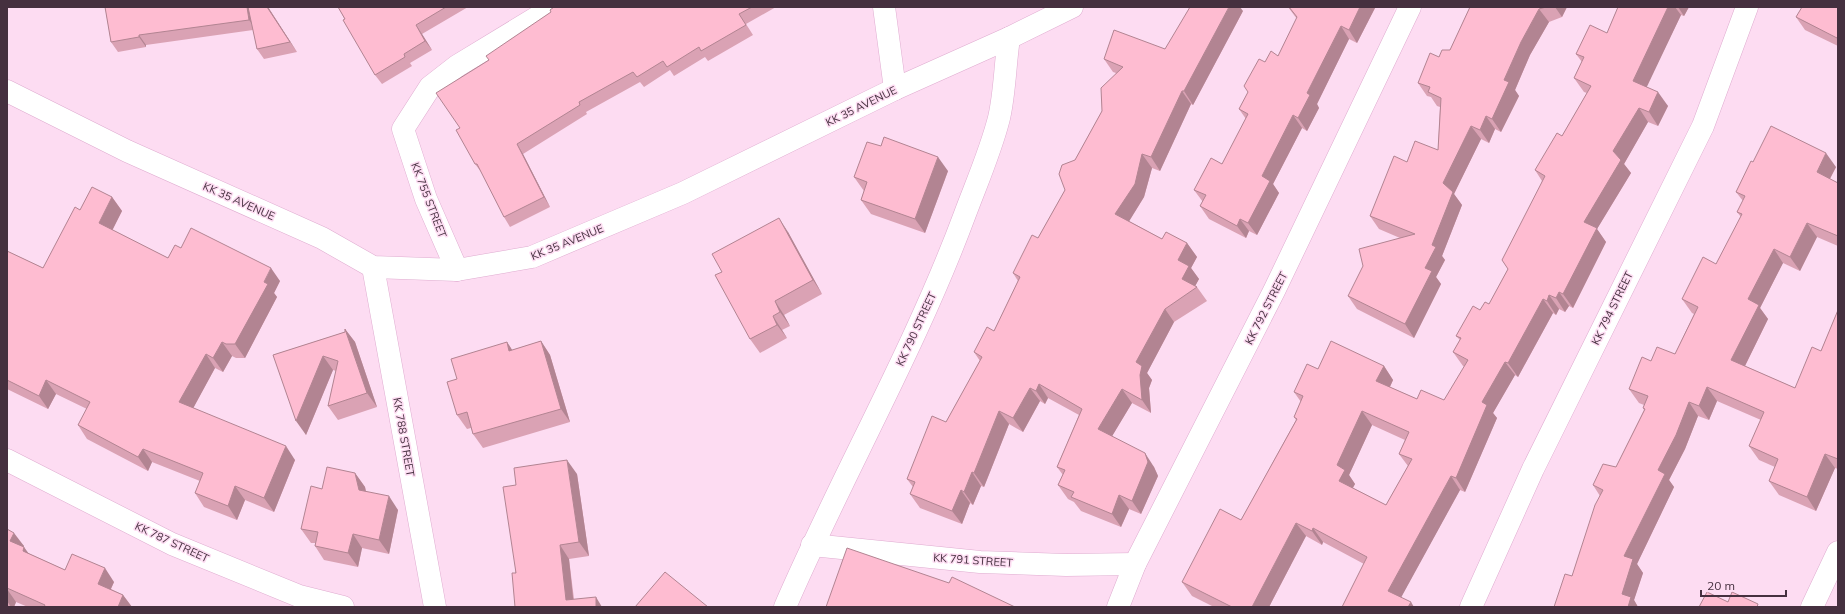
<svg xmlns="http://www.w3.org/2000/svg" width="1845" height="614" viewBox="0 0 1845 614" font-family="Mulish,sans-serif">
  <rect width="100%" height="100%" fill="#fddcf2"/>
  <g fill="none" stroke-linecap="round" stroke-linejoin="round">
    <g stroke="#dfacd0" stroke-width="23">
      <g id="minor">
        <polyline points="884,7 895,89"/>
        <polyline points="373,267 435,607"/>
        <polyline points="457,270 426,199 403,129 430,87 457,66 554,7"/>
        <polyline points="7,460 172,544 299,596 343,607"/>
        <polyline points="812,545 980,562 1066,565 1135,564"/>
        <path d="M785,607C842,475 915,349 965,214C977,182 991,150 999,118C1005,92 1005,64 1009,38"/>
        <polyline points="1118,607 1135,564 1274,291 1410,7"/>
        <polyline points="1471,607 1533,469 1703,126 1747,7"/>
        <polyline points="1812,607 1838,552"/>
      </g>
    </g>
    <g stroke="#dfacd0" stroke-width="23">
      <polyline id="secondary" points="7,91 127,151 322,238 373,267 457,270 532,257 683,193 895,89 1009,38 1072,7"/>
    </g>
    <use href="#minor" stroke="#fff" stroke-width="22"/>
    <use href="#secondary" stroke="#fff" stroke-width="22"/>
  </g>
  <g fill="#daa2b4" fill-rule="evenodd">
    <polygon points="105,7 268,7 297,52 264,59 257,49 253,30 146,45 146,47 118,52 111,42"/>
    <polygon points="338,7 468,7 422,34 432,50 410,63 412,66 382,84 375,75"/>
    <polygon points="554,7 776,7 746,24 753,35 708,61 705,57 674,76 670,70 644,87 640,82 586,112 587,114 523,154 550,207 510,227 504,217 482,173 475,164 460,128 489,60 551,12"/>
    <polygon points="1288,7 1374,7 1375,8 1357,43 1349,39 1317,104 1319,108 1307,131 1302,128 1273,184 1279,193 1257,235 1249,231 1246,238 1209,219 1200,206 1203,202 1194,190 1222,164 1246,119 1239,109 1265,62 1278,56 1297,19"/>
    <polygon points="1470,7 1567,7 1562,17 1549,22 1530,55 1515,90 1519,96 1501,132 1495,129 1489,143 1481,139 1454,194 1462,205 1442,256 1445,260 1436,277 1441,284 1414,338 1357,309 1348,296 1400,238 1379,229 1370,216 1407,162 1438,150 1440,107 1437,106 1431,97 1427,96 1418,83 1439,57 1450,50"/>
    <path d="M1618,7H1689L1684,16L1681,15L1646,87L1668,106L1658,126L1648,122L1624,164L1631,173L1597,229L1606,242L1573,308L1569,306L1565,312L1559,309L1556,315L1553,313L1518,377L1515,375L1493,413L1497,418L1465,492L1460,490L1401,597L1342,607L1364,564L1323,542L1322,545L1306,536L1269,607H1214L1192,596L1182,582L1241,520L1296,420L1294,417L1301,402L1294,392L1318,369L1384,366L1393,380L1390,387L1417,399L1444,400L1465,367L1463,366L1453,352L1460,340L1456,336L1480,310L1489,304L1508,269L1542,181L1535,170L1562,136L1587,93L1584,92L1574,78L1582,62L1576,54L1607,33ZM1372,425L1405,440L1399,454L1408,466L1386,505L1353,488L1355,484L1349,475Z"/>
    <polygon points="1838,7 1838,46 1805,30 1796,17"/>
    <polygon points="1243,11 1193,105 1191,104 1160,171 1152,168 1144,197 1129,221 1162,239 1187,243 1197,257 1191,268 1199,279 1195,286 1197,287 1207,301 1174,322 1147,373 1152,380 1149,388 1151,413 1132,403 1112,436 1154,467 1158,476 1141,514 1129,509 1121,527 1081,511 1074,502 1068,499 1058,485 1063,475 1057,467 1079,415 1048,398 1045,404 1040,401 1023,432 1009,424 984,487 981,486 973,505 970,503 962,524 920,508 910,494 913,487 907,479 946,422 980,361 974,352 994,331 1018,281 1013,273 1038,238 1065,190 1075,160 1102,111 1116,73 1113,72 1104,59 1165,49"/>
    <polygon points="1753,162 1836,167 1830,179 1838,183 1838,246 1817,237 1800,271 1783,263 1760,308 1768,319 1745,366 1795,388 1821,351 1838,310 1838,469 1835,468 1816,511 1779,495 1769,481 1775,467 1759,460 1749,446 1761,420 1717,401 1709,420 1698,416 1685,449 1669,480 1674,487 1637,564 1643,573 1634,600 1638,607 1554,607 1572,576 1600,496 1593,485 1616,467 1644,410 1643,408 1644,405 1639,403 1629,389 1651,361 1675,354 1694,314 1692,313 1682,299 1716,264 1741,217 1737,212 1743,201 1736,192"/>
    <polygon points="948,171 925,233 871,214 861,200 864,191 854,177"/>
    <polygon points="112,197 122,211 112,230 168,258 181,248 280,281 274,293 277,297 245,358 236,358 232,356 223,372 215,368 193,408 295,460 274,512 245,500 237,520 204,507 195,493 200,481 152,462 148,471 87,439 78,425 87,409 56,394 48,409 7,389 7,251 43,268 80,210"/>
    <polygon points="788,232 822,294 784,315 790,326 782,330 787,338 760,353 750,339"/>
    <polygon points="345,329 355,342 377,407 338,420 328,406 336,371 333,370 306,435 273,355 345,332"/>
    <polygon points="541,341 550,355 570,422 483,448 473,434 471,428 467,429 457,415 457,379 507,342 512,350"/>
    <polygon points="355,473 365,487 366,491 398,510 389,554 362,548 358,567 324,560 315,546 315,543 311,543 301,529 322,489"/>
    <polygon points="577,474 589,556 569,559 574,599 515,607 516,485"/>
    <polygon points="7,529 24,546 23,547 28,553 65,570 114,582 111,589 123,595 132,607 28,607 16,602 14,607 7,607"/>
  </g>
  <g fill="#b28492">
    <polygon points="247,7 252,7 256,29 249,20"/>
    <polygon points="267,7 268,7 297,52 290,42"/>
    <polygon points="1229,7 1240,7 1243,11 1193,105 1184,91"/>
    <polygon points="1360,7 1374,7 1375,8 1357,43 1349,30"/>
    <polygon points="1555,7 1567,7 1562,17"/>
    <polygon points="1668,7 1675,7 1681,15 1643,95 1633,81"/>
    <polygon points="1678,7 1689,7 1684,16"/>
    <polygon points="1539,9 1549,22 1530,55 1515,90 1519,96 1501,132 1492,119 1504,80 1521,42"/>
    <polygon points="416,25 422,34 432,50 425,41"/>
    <polygon points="1341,26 1349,39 1317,104 1319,108 1307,131 1298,118 1307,93"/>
    <polygon points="139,35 146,45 146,47 139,37"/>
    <polygon points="1182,91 1191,104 1160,171 1151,157"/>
    <polygon points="1658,92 1668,106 1658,126 1649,112"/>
    <polygon points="1639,108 1648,122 1624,164 1631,173 1597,229 1606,242 1573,308 1563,294 1584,222 1613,151"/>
    <polygon points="1293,115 1302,128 1273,184 1279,193 1257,235 1248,223 1262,176"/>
    <polygon points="1486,116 1495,129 1489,143 1480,130"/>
    <polygon points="1471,126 1481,139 1454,194 1462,205 1442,256 1445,260 1436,277 1441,284 1414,338 1405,324 1425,268 1432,245 1443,183"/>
    <polygon points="517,144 523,154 550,207 544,197"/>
    <polygon points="1826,153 1836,167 1826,186 1817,172"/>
    <polygon points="1142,154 1152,168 1144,197 1125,228 1115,214"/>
    <polygon points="938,157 948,171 925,233 915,219"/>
    <polygon points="112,197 122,211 109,237 99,223"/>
    <polygon points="779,218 788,232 822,294 813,280"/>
    <polygon points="1240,219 1249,231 1246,238 1237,226"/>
    <polygon points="1807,223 1817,237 1800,271 1790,257"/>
    <polygon points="1187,243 1197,257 1191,268 1199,279 1193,290 1182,279 1178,260"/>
    <polygon points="1774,249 1783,263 1760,308 1768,319 1741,374 1731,360 1748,299"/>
    <polygon points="271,268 280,281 274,293 277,297 245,358 235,344"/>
    <polygon points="1559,292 1569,306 1565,312 1556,298"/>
    <polygon points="1549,295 1559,309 1556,315 1547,301"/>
    <polygon points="1543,299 1553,313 1518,377 1508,363"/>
    <polygon points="775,301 784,315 790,326 780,312"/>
    <polygon points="1165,309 1174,322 1147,373 1152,380 1149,388 1151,413 1142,400 1136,362"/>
    <polygon points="773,316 782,330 787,338 777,325"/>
    <polygon points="345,329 355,342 377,407 367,393"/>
    <polygon points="541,341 550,355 570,422 561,409"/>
    <polygon points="222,342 232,356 223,372 213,358"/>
    <polygon points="507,342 516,356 509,351"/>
    <polygon points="206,354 215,368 189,416 179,402"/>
    <polygon points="323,356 333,370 306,435 296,421"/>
    <polygon points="1505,362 1515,375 1493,413 1497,418 1465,492 1456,478 1482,402"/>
    <polygon points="1384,366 1393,380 1386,395 1376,381"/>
    <polygon points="46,380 56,394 48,409 39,396"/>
    <polygon points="1039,384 1048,398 1045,404 1036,391"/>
    <polygon points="1707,387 1717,401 1709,420 1699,406"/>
    <polygon points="1030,388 1040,401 1023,432 1013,418"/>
    <polygon points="1122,389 1132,403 1108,443 1098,429"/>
    <polygon points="1689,402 1698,416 1685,449 1669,480 1674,487 1637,564 1643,573 1634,600 1638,607 1628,607 1622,594 1624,556 1658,470"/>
    <polygon points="999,411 1009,424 984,487 974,473"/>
    <polygon points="1362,411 1372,425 1349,475 1355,484 1349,494 1339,481 1337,465"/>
    <polygon points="286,446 295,460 274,512 264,498"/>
    <polygon points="143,449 152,462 148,471 138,457"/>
    <polygon points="1145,453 1154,467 1158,476 1141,514 1132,501"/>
    <polygon points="1825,454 1835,468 1816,511 1807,497"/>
    <polygon points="567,460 577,474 589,556 579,542"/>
    <polygon points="972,472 981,486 973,505 964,492"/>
    <polygon points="355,473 365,487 368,504 359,490"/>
    <polygon points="1451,476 1460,490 1397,605 1388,591"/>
    <polygon points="235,486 245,500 237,520 228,506"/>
    <polygon points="961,490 970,503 962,524 952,511"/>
    <polygon points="1119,495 1129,509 1121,527 1112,514"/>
    <polygon points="389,496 398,510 389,554 379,540"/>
    <polygon points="1296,523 1306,536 1269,607 1252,607"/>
    <polygon points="1313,528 1323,542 1322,545 1312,531"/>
    <polygon points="14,533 24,546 19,555 10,541"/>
    <polygon points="353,534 362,548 358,567 348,553"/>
    <polygon points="560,545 569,559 574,607 566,600"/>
    <polygon points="24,547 34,561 23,551"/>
    <polygon points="105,568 114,582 107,597 98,584"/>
    <polygon points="7,589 16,602 14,607 11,607 7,601"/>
    <polygon points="123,595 132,607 118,607"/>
    <polygon points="596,597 602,607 596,607"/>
    <polygon points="1411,602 1414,607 1408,607"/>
  </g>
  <g fill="#febcd1" stroke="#b28492" fill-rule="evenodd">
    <polygon points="105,7 247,7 249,20 139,35 139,37 111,42"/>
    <polygon points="248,7 267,7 290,42 257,49"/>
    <polygon points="338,7 446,7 416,25 425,41 404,54 405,57 375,75 343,20 345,19"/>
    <polygon points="554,7 752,7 739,14 746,25 701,51 699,47 667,67 663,61 637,77 633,72 579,102 580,105 517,144 544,197 504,217 477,164 475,164 456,130 460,128 436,93 489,60 486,56 551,12 550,10"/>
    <polygon points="1190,7 1229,7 1184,91 1182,91 1151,157 1142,154 1135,184 1115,214 1162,239 1166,232 1187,243 1178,260 1189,266 1182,279 1197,287 1165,309 1136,362 1142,366 1140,375 1142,400 1122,389 1098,429 1145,453 1148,462 1132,501 1119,495 1112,514 1071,497 1074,492 1058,485 1065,470 1057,467 1082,409 1039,384 1036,391 1030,388 1013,418 999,411 974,473 972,472 964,492 961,490 952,511 910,494 915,482 907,479 932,416 946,422 982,357 974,352 987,327 994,331 1020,277 1013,273 1032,235 1038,238 1065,190 1059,174 1062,165 1075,160 1102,111 1101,88 1123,67 1104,59 1114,30 1165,49"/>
    <polygon points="1289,7 1360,7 1349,30 1341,26 1307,93 1310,95 1298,118 1293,115 1262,176 1270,181 1248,223 1240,219 1237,226 1200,206 1206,195 1194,190 1211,158 1222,164 1248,114 1239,109 1248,92 1244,86 1259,59 1265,62 1271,51 1278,56 1297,17"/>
    <polygon points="1470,7 1546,7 1539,9 1521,42 1504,80 1509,82 1492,119 1486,116 1480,130 1471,126 1443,183 1453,192 1432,245 1436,247 1425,268 1432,271 1405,324 1348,296 1363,266 1359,249 1415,234 1370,216 1394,156 1407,162 1415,141 1438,150 1441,98 1428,92 1430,87 1418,83 1430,53 1439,57 1442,50 1450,50"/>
    <path d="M1618,7H1668L1633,81L1658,92L1649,112L1639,108L1613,151L1621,160L1584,222L1597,228L1563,294L1559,292L1556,298L1549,295L1547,301L1543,299L1508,363L1505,362L1482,402L1487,405L1456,478L1451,476L1388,591L1411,602L1408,607H1342L1367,557L1313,528L1312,531L1296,523L1252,607H1232L1182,582L1220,509L1241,520L1297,419L1294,417L1303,396L1294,392L1307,364L1318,369L1331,341L1384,366L1376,381L1417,399L1421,390L1444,400L1468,360L1453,352L1461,338L1456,336L1473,306L1480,310L1485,302L1489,304L1508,269L1502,260L1545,176L1535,170L1557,133L1562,136L1591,86L1574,78L1584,57L1576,54L1590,25L1607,33ZM1362,411L1409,432L1399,454L1412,459L1386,505L1339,481L1345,470L1337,465Z"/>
    <polygon points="1802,7 1838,7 1838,35 1837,38 1796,17"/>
    <polygon points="1771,126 1826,153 1817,172 1838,183 1838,236 1807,223 1790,257 1774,249 1748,299 1759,305 1731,360 1795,388 1812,347 1821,351 1838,310 1838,459 1825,454 1807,497 1769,481 1778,459 1749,446 1764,412 1707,387 1699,406 1689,402 1676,435 1658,470 1665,474 1624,556 1633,559 1622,594 1631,597 1628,607 1554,607 1565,574 1572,576 1595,505 1603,490 1593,485 1603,464 1616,467 1645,409 1643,408 1648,396 1629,389 1642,357 1651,361 1657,347 1675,354 1698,307 1682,299 1703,257 1716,264 1742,214 1737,212 1745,196 1736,192 1751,161 1753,162"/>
    <polygon points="884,137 938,157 915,219 861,200 867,182 854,177 867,142 881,146"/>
    <polygon points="92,187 112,197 99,223 168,258 175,245 181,248 191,228 271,268 264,282 268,284 235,344 226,344 222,342 213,358 206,354 179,402 286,446 264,498 235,486 228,506 195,493 203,473 143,449 138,457 78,425 90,402 46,380 39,396 7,380 7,251 43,268 75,207 80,210"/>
    <polygon points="779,218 813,280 775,301 780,312 773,316 777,325 750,339 715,275 722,272 712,254"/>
    <polygon points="345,329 367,393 328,406 338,361 323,356 296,421 273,355 345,332"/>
    <polygon points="541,341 561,409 473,434 467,412 457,415 447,382 457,379 451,359 507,342 509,351"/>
    <polygon points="567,460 579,542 560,545 566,600 596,597 596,607 515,607 512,573 516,573 503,487 516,485 514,468"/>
    <polygon points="327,467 355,473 359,490 389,496 379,540 353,534 348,553 315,546 318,532 301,529 311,486 322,489"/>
    <polygon points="7,529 14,533 10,541 24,547 23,551 65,570 72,554 105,568 98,584 123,595 118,607 44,607 45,605 7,588"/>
    <polygon points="847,548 949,583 952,577 1015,607 826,607"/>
    <polygon points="665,572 708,607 635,607"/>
    <polygon points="1707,592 1728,602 1732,592 1758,604 1757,607 1699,607"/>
  </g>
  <g text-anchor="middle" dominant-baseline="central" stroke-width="3" stroke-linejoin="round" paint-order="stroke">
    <g font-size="11" fill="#45303f" stroke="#fddcf2">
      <text transform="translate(861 106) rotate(-26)">KK 35 AVENUE</text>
      <text transform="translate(429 200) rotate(69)">KK 755 STREET</text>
      <text transform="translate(239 201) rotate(24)">KK 35 AVENUE</text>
      <text transform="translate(567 242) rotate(-22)">KK 35 AVENUE</text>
      <text transform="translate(1266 308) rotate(-63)">KK 792 STREET</text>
      <text transform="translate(1612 308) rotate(-64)">KK 794 STREET</text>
      <text transform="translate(916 329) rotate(-65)">KK 790 STREET</text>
      <text transform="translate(404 437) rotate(80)">KK 788 STREET</text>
      <text transform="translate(172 542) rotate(25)">KK 787 STREET</text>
      <text transform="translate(973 560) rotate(4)">KK 791 STREET</text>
    </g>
  </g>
  <rect width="1845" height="614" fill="none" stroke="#45303f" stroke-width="16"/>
  <path d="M1701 590v6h85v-6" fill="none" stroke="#45303f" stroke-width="2"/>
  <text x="1707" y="590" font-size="12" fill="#45303f" stroke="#fddcf2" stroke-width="3" paint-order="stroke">20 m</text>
</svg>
